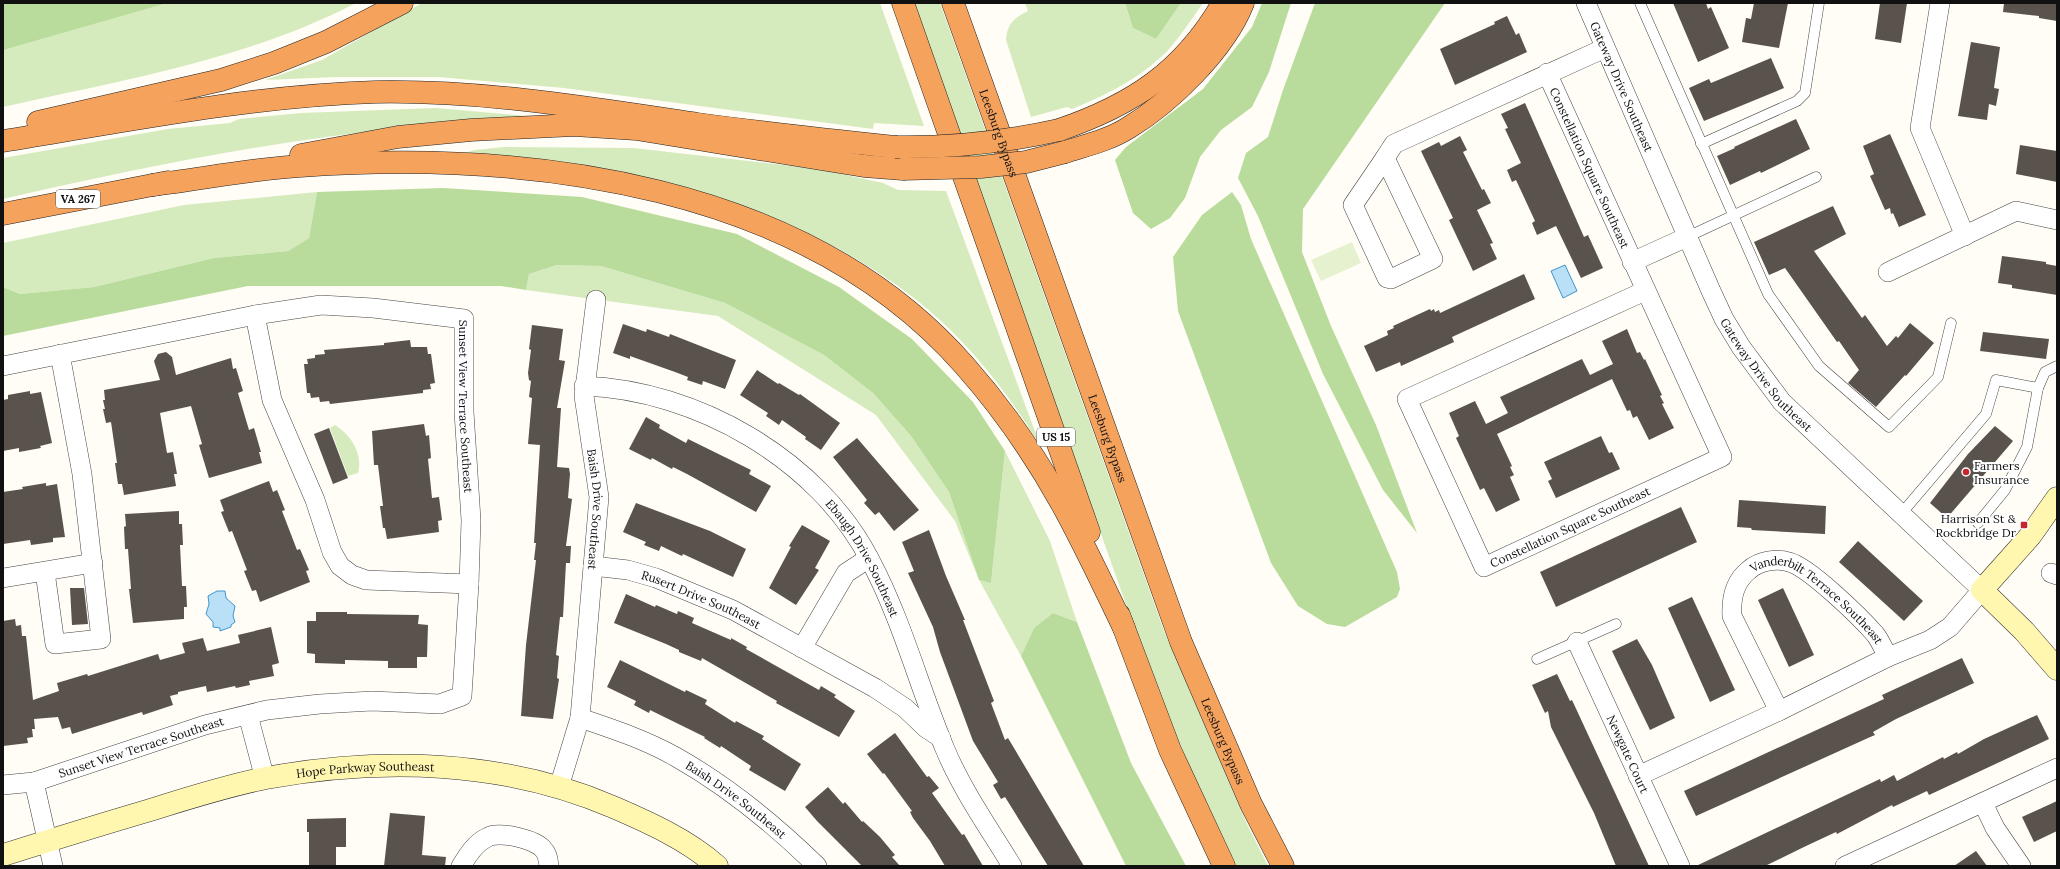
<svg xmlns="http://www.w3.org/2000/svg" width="2060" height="869" viewBox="0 0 2060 869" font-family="Lora,serif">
  <rect width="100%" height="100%" fill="#fffdf5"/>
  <g fill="#d5ebbd">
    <path d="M3,3H356C246,60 122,80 3,107Z"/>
    <polygon points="422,3 880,3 924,126 874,123 873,129 564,88 438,77 337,77 265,80 322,60"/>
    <path d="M911,3H940L1164,631L1246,822L1268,866H1236C1173,743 1129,613 1083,483C1026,323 968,163 911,3Z"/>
    <path d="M1025,3H1125L1133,28L1156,39L1181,3H1203C1192,18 1182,34 1170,48C1144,76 1107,95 1072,109L1067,107L1031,117L1006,40C1007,24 1014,18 1028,11Z"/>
    <path d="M436,108L563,119C510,122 456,122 403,128C268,141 135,169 3,199V158L168,129L230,123L239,119L301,113Z"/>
    <path d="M504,147L633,148L819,169L883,183L898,190L946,191L1040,445C1012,400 980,357 941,321C875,260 778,212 691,193C668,188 645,185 623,182C578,174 533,167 488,159L464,153L475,150Z"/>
    <polygon points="317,192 309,238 288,251 214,258 94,287 20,294 3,287 3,243 184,205"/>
    <polygon points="557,265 601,266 725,303 824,355 873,393 911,436 949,492 979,580 991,583 1005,451 1050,541 1077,622 1053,613 1034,628 1021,656 979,580 955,521 876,415 718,316 526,290 529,274"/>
    <path d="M335,425C351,435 363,454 358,473L348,476L330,428Z"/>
  </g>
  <g fill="#b9dc9c">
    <polygon points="3,3 167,3 3,50"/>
    <polygon points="1125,3 1181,3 1156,39 1133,28"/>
    <polygon points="1262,3 1291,3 1269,72 1252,107 1221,130 1200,157 1185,198 1170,218 1151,229 1133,213 1115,160 1126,147 1203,89 1252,27"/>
    <polygon points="1315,3 1445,3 1303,209 1302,252 1331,326 1376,425 1417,533 1383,490 1323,374 1258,216 1238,178 1246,153 1268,137 1283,90"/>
    <polygon points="443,188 582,197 737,234 839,287 912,339 973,402 1005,451 991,583 979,580 949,492 911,436 873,393 824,355 725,303 601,266 557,265 529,274 526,290 501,286 248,286 3,336 3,287 20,294 94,287 214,258 288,251 309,238 317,192"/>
    <polygon points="1232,192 1241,205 1251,239 1397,572 1400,589 1397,597 1345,627 1327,624 1298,606 1271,563 1178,311 1173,257 1202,215"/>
    <polygon points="1053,613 1077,622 1131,763 1186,866 1126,866 1021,656 1034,628"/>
  </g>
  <polygon fill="#e6f2cf" points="1352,242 1361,263 1321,281 1311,260"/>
  <g fill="#b9e0f7" stroke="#3f96cf">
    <polygon points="1565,265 1577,291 1563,298 1551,271"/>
    <polygon points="217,591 225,591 226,598 235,606 233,616 235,622 231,625 231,627 220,631 220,628 213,627 213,622 206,614 209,604 208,596"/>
  </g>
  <g fill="#5a524d">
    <polygon points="1673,3 1706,3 1708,9 1711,7 1729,48 1698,62"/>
    <polygon points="1754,3 1788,3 1779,48 1742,42 1746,18 1751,19"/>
    <polygon points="1880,3 1907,3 1901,43 1875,39"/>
    <polygon points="2004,3 2057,3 2057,21 2039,18 2039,16 2003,12"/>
    <polygon points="1507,16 1516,35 1519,33 1527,52 1455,85 1440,49 1495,24 1494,22"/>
    <polygon points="1971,42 2000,47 1994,88 1999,89 1996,106 1989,104 1987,120 1958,116"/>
    <polygon points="1771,58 1784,88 1704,121 1689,88 1709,79 1711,83"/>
    <polygon points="1525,103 1584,237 1588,235 1603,268 1581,278 1556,226 1537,235 1532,223 1535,221 1516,180 1512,182 1507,170 1521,163 1505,129 1508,128 1501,114"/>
    <polygon points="1796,119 1810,149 1761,173 1760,171 1730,185 1717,156 1735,148 1734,147"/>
    <polygon points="1890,134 1926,215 1899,227 1893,213 1891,214 1890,208 1885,210 1870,176 1874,174 1863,146"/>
    <polygon points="1460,136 1467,150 1463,152 1482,190 1484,189 1491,203 1477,210 1493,243 1490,244 1497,259 1473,271 1449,220 1453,218 1421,151 1439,142 1441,146"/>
    <polygon points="2020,145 2057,151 2057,182 2016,174"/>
    <polygon points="1833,206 1846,234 1814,251 1862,318 1865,315 1887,346 1896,336 1898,338 1910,323 1934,343 1906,376 1905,375 1876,407 1848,383 1859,370 1839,341 1837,342 1785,268 1769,275 1754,242"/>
    <polygon points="2002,256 2046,262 2046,264 2057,266 2057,295 2012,288 2012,285 1998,283"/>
    <polygon points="1524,274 1535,299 1452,337 1454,342 1401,366 1400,362 1376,372 1364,346 1388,335 1387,331 1394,328 1393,326 1430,309 1431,311 1434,309 1435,312 1439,310 1440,313"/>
    <polygon points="623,324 646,332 647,329 669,337 670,334 736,360 725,389 703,381 702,385 687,380 688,377 675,372 630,356 630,359 613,353"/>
    <polygon points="532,325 563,329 559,360 565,361 557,408 561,408 557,467 569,468 570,474 568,498 572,499 566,546 571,546 570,563 566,563 563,617 560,617 556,655 559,656 557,678 559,679 553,719 521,716 526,645 536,560 534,560 536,543 534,543 540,445 528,444 532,398 529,397 531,381 529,380 528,373 531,350 529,349"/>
    <polygon points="1627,329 1637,353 1640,352 1644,360 1645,359 1662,395 1660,396 1664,403 1662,404 1674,428 1649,440 1637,416 1633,418 1630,410 1627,411 1612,379 1497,434 1512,466 1510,467 1514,475 1510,477 1520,500 1496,512 1484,488 1480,490 1456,438 1459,436 1449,413 1475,401 1486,424 1508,413 1500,397 1582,359 1590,375 1613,364 1602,341"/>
    <polygon points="1983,332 2049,339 2046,359 1980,351"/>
    <polygon points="410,340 411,347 427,347 428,354 431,354 435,383 430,384 431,389 423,390 423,393 330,404 329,401 320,402 319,397 311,398 310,393 307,393 304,364 308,364 307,359 315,358 315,355 325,354 324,350 384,345 384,343"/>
    <polygon points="166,352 172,357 176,375 231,358 233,369 236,368 243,391 238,393 249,430 254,428 261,452 259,452 262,463 209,478 199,445 202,444 191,406 160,413 167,453 173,452 177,474 174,474 176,486 124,495 122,484 118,484 115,463 117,463 111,422 106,423 103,409 105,409 103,400 105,400 104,390 160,380 154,361 158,354"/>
    <polygon points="757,370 778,384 779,383 799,395 800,394 840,423 821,450 805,439 806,437 782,420 779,425 766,416 768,413 740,395"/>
    <polygon points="30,391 30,394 41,392 52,443 40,446 41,448 19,452 19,448 3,451 3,400 8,399 8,395"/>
    <polygon points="646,417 660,425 659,428 686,443 688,439 751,470 749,474 771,486 756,512 687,474 673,467 672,469 652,458 651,460 629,449"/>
    <polygon points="424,424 426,436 429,435 431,458 428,459 432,498 439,497 442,520 438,521 439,532 387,539 385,528 383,528 380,506 383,506 378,465 374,465 372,431"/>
    <polygon points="1995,426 2013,441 1947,518 1930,503 1968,454"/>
    <polygon points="329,428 348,478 333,484 314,434"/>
    <polygon points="1601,436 1609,453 1612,452 1620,469 1556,498 1548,481 1552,479 1544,462"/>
    <polygon points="857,438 919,510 894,531 879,512 875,515 864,503 867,500 833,457"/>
    <polygon points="269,481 273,492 277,490 285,510 282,511 297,550 300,549 309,570 306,571 310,582 260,602 256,590 252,591 244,571 247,570 232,531 229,532 221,512 224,511 220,500"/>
    <polygon points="46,483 46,486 57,484 65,537 53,538 53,542 31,545 30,540 3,544 3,492 23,489 22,487"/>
    <polygon points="1739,500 1826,506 1825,534 1752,530 1751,528 1737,527"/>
    <polygon points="636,503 710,531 746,549 733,577 683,554 682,556 661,546 659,551 644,545 646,542 623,532"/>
    <polygon points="1681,507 1697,542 1556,607 1540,572"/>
    <polygon points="179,511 179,524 182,524 183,545 180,545 182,586 186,586 187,607 184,607 184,619 133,623 129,589 131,589 128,549 125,549 124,527 126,526 125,514"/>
    <polygon points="802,525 830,541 815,568 819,570 796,605 769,588 791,547 789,546"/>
    <polygon points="929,530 946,576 965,620 963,620 994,701 991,703 1005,740 1008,738 1084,866 1048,866 1005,797 1001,799 993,785 998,782 973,741 940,652 933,627 908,573 914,571 902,542"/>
    <polygon points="1858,541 1923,601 1904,621 1839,562"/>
    <polygon points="70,588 84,588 88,624 72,625"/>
    <polygon points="1783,588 1814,655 1789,667 1758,600"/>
    <polygon points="626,594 655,607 656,605 677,614 678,611 694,618 692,623 731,640 731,638 747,647 746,649 819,690 821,686 836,695 834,697 855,711 839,737 776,703 777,701 702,658 701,661 679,652 679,650 666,644 614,623"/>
    <polygon points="1692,597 1735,690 1710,702 1668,608"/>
    <polygon points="316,612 347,612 347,614 419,615 418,624 428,625 427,657 417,657 417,668 388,668 388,661 345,660 345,664 315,663 315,654 307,653 307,621 316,621"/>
    <polygon points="15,619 16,626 21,625 22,636 26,636 33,700 59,691 57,683 87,674 88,676 158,654 160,660 185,653 182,643 203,638 207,651 240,643 238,635 271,627 279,663 272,665 274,676 249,681 250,685 236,688 235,686 207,692 206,686 178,692 178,694 170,696 173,705 143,715 142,712 72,734 70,727 62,729 58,717 34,719 35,729 32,729 33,737 27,738 28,743 3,746 3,621"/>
    <polygon points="1637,639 1652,665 1675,718 1650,730 1612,651"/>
    <polygon points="1962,658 1974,683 1896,719 1873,732 1875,735 1868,738 1696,816 1684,791 1884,699 1882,695"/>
    <polygon points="620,660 685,692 686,690 707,700 705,704 735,723 736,721 764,736 762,739 801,764 785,791 749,770 751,766 721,746 720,748 704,738 705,737 650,710 649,713 634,705 636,701 607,687"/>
    <polygon points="1557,674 1570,701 1572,700 1649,866 1616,866 1594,813 1551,727 1548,711 1545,713 1532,685"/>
    <polygon points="2037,715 2049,739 1929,795 1927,791 1893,807 1892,805 1837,834 1836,832 1806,846 1765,866 1696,866 1880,779 1881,782 1894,775 1897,781 1943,757 1944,759 1957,752 1958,754 1984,739"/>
    <polygon points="895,733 927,777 929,776 939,788 932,793 962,835 964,834 983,866 945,866 930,841 913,818 910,812 912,811 884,773 883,774 867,754"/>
    <polygon points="828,787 843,804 845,802 862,822 863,821 880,837 895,855 892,857 900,866 862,866 817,821 805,807"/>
    <polygon points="2057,801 2057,831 2034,842 2022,817"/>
    <polygon points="390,813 425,816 422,855 446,857 445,866 384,866"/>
    <polygon points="346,818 346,847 336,847 336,866 309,866 309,832 307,832 307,819"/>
    <polygon points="1976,851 1987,866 1954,866"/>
  </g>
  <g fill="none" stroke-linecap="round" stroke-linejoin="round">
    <g stroke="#444" stroke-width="11">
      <g id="lane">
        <polyline points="1640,3 1768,294 1819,366 1889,427 1938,377 1951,323"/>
        <polyline points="1701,144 1797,101 1805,93 1819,3"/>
        <polyline points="1687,237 1816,177"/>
        <polyline points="1901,514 1986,414 1996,380 2038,388"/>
        <polyline points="1978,523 2005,490 2027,447 2038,388 2045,372 2057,366"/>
        <polyline points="1537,659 1616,624"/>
      </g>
    </g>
    <g stroke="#444" stroke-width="20">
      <g id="street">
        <path id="s1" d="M1586,3L1711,291L1724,319L1741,347L1782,402L1982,590L1950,627L1930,640L1888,657L1779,711L1638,776"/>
        <polyline points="1940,3 1920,128 1965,236"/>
        <path id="s2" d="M1547,73L1722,457L1484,567L1407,399L1645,291"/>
        <polygon points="1385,158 1433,259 1391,279 1387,278 1353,205"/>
        <polyline points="1385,158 1394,144 1605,48"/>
        <polyline points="1632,262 1687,237"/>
        <polyline points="1888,272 2016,211 2057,220"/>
        <path id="s3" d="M596,300L584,396L599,497L580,718C613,729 646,740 676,757C729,787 774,824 817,866"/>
        <polyline points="255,315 272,400 315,500 332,552 340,566 352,575 366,580 469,584"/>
        <path id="s4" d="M3,366L255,315L321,305L373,308L464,319V412L471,520L469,584L462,696L440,704L372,701L320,704L267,710L205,725L34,782L3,785"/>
        <path id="s5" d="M584,386C696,390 818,459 870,560C902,620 919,687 945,749C962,790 989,828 1012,866"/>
        <path id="s6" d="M593,566L628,570L656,578L733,610L875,688L905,708L926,728L941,738"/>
        <polyline points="45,572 55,644 101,639 82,474 60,354"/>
        <polyline points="2051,573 2057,575"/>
        <polyline points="3,578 93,563"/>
        <path id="s7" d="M1577,642L1680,866"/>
        <polyline points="802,648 846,573 869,558"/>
        <path id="s8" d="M1779,711L1732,616C1731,598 1734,582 1749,570C1759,561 1776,558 1789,562C1809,567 1860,617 1875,634C1880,640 1884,650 1888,657"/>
        <polyline points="248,715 265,779"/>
        <polyline points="34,782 53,866"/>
        <polyline points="559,787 580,718"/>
        <polyline points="1983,803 1995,828 2021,866"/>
        <path d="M461,866C468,855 475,843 488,837C499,831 535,839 543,849C548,854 548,860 549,866"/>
        <polyline points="1845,866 2057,768"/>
      </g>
    </g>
    <g stroke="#333" stroke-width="23">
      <g id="secondary">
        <polyline points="2057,498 2031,535 1982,590 2024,631 2057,669"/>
        <path id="s9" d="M3,855C51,840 99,825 147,811C186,799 225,786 266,778C382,757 504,760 613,807C648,822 688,840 717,866"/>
      </g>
    </g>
    <g stroke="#222" stroke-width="23">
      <g id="highway">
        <polyline points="903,3 1089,532"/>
        <path id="s10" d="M953,3L1181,642L1251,804L1283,866"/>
        <polyline points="38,122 221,80 274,63 326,42 402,3"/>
        <path d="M1059,130C1132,105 1183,72 1223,3"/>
        <path d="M3,141C126,121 250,96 375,92C483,90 591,108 698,124C764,133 829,140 895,147"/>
        <path d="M1065,152C1087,145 1109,140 1128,128C1170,103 1225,49 1243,3"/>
        <polyline points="301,155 398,137 471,130 574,125 636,129 864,166 903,169"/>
        <path d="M153,185C202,179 251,169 300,166C529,150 805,183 965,366C1003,409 1036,457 1063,506C1085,546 1104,587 1124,628"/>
        <polyline points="3,214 168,182"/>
        <polyline points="1119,615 1170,750 1224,866"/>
      </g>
    </g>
    <use href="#lane" stroke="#fff" stroke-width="10"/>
    <use href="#street" stroke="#fff" stroke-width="19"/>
    <use href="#secondary" stroke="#fff6b0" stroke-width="22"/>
    <use href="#highway" stroke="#f5a25d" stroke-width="22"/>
    <g stroke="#222" stroke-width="23" stroke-linecap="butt">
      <g id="highway-bridge">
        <path d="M895,147C950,148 1005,142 1059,130"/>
        <polyline points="903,169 981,167 1026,162 1065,152"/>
      </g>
    </g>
    <use href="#highway-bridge" stroke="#f5a25d" stroke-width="22"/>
  </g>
  <g fill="#c4262e" stroke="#fff" stroke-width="1.5">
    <circle cx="1966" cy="472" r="4"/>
    <rect x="2020" y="521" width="8" height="8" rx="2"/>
  </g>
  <g text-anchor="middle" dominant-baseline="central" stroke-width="4" stroke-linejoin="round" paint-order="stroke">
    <g fill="#fff" stroke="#585858" stroke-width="1">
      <rect x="56" y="190" width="44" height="18" rx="3"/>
      <rect x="1037" y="428" width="38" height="18" rx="3"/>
    </g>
    <g font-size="11" font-weight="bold" fill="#111">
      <text x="78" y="199">VA 267</text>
      <text x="1056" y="437">US 15</text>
    </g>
    <g font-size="12" fill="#111" stroke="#fff">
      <text stroke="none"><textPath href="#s1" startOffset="91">Gateway Drive Southeast</textPath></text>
      <text stroke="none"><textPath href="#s10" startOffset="138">Leesburg Bypass</textPath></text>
      <text stroke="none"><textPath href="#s2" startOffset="104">Constellation Square Southeast</textPath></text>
      <text stroke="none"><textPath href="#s1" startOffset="415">Gateway Drive Southeast</textPath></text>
      <text stroke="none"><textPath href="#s4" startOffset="555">Sunset View Terrace Southeast</textPath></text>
      <text stroke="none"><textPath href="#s10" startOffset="462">Leesburg Bypass</textPath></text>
      <text stroke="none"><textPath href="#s3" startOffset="211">Baish Drive Southeast</textPath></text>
      <text transform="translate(1570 527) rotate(-25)">Constellation Square Southeast</text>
      <text stroke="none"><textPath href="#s5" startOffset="344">Ebaugh Drive Southeast</textPath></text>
      <text stroke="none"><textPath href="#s6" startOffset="114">Rusert Drive Southeast</textPath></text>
      <text stroke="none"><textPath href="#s8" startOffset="241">Vanderbilt Terrace Southeast</textPath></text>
      <text stroke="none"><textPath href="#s10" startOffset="786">Leesburg Bypass</textPath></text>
      <text transform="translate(141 747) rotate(-18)">Sunset View Terrace Southeast</text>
      <text stroke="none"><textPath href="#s7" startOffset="123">Newgate Court</textPath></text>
      <text stroke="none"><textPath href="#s9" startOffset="374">Hope Parkway Southeast</textPath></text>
      <text stroke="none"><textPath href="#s3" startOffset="598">Baish Drive Southeast</textPath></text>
    </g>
    <g font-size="12" fill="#111" stroke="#fff" text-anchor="start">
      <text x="1974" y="465">Farmers<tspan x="1974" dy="14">Insurance</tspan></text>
      <text x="2016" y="518" text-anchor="end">Harrison St &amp;<tspan x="2016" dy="14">Rockbridge Dr</tspan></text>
    </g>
  </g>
  <rect width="2060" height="869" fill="none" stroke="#111111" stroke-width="8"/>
</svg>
